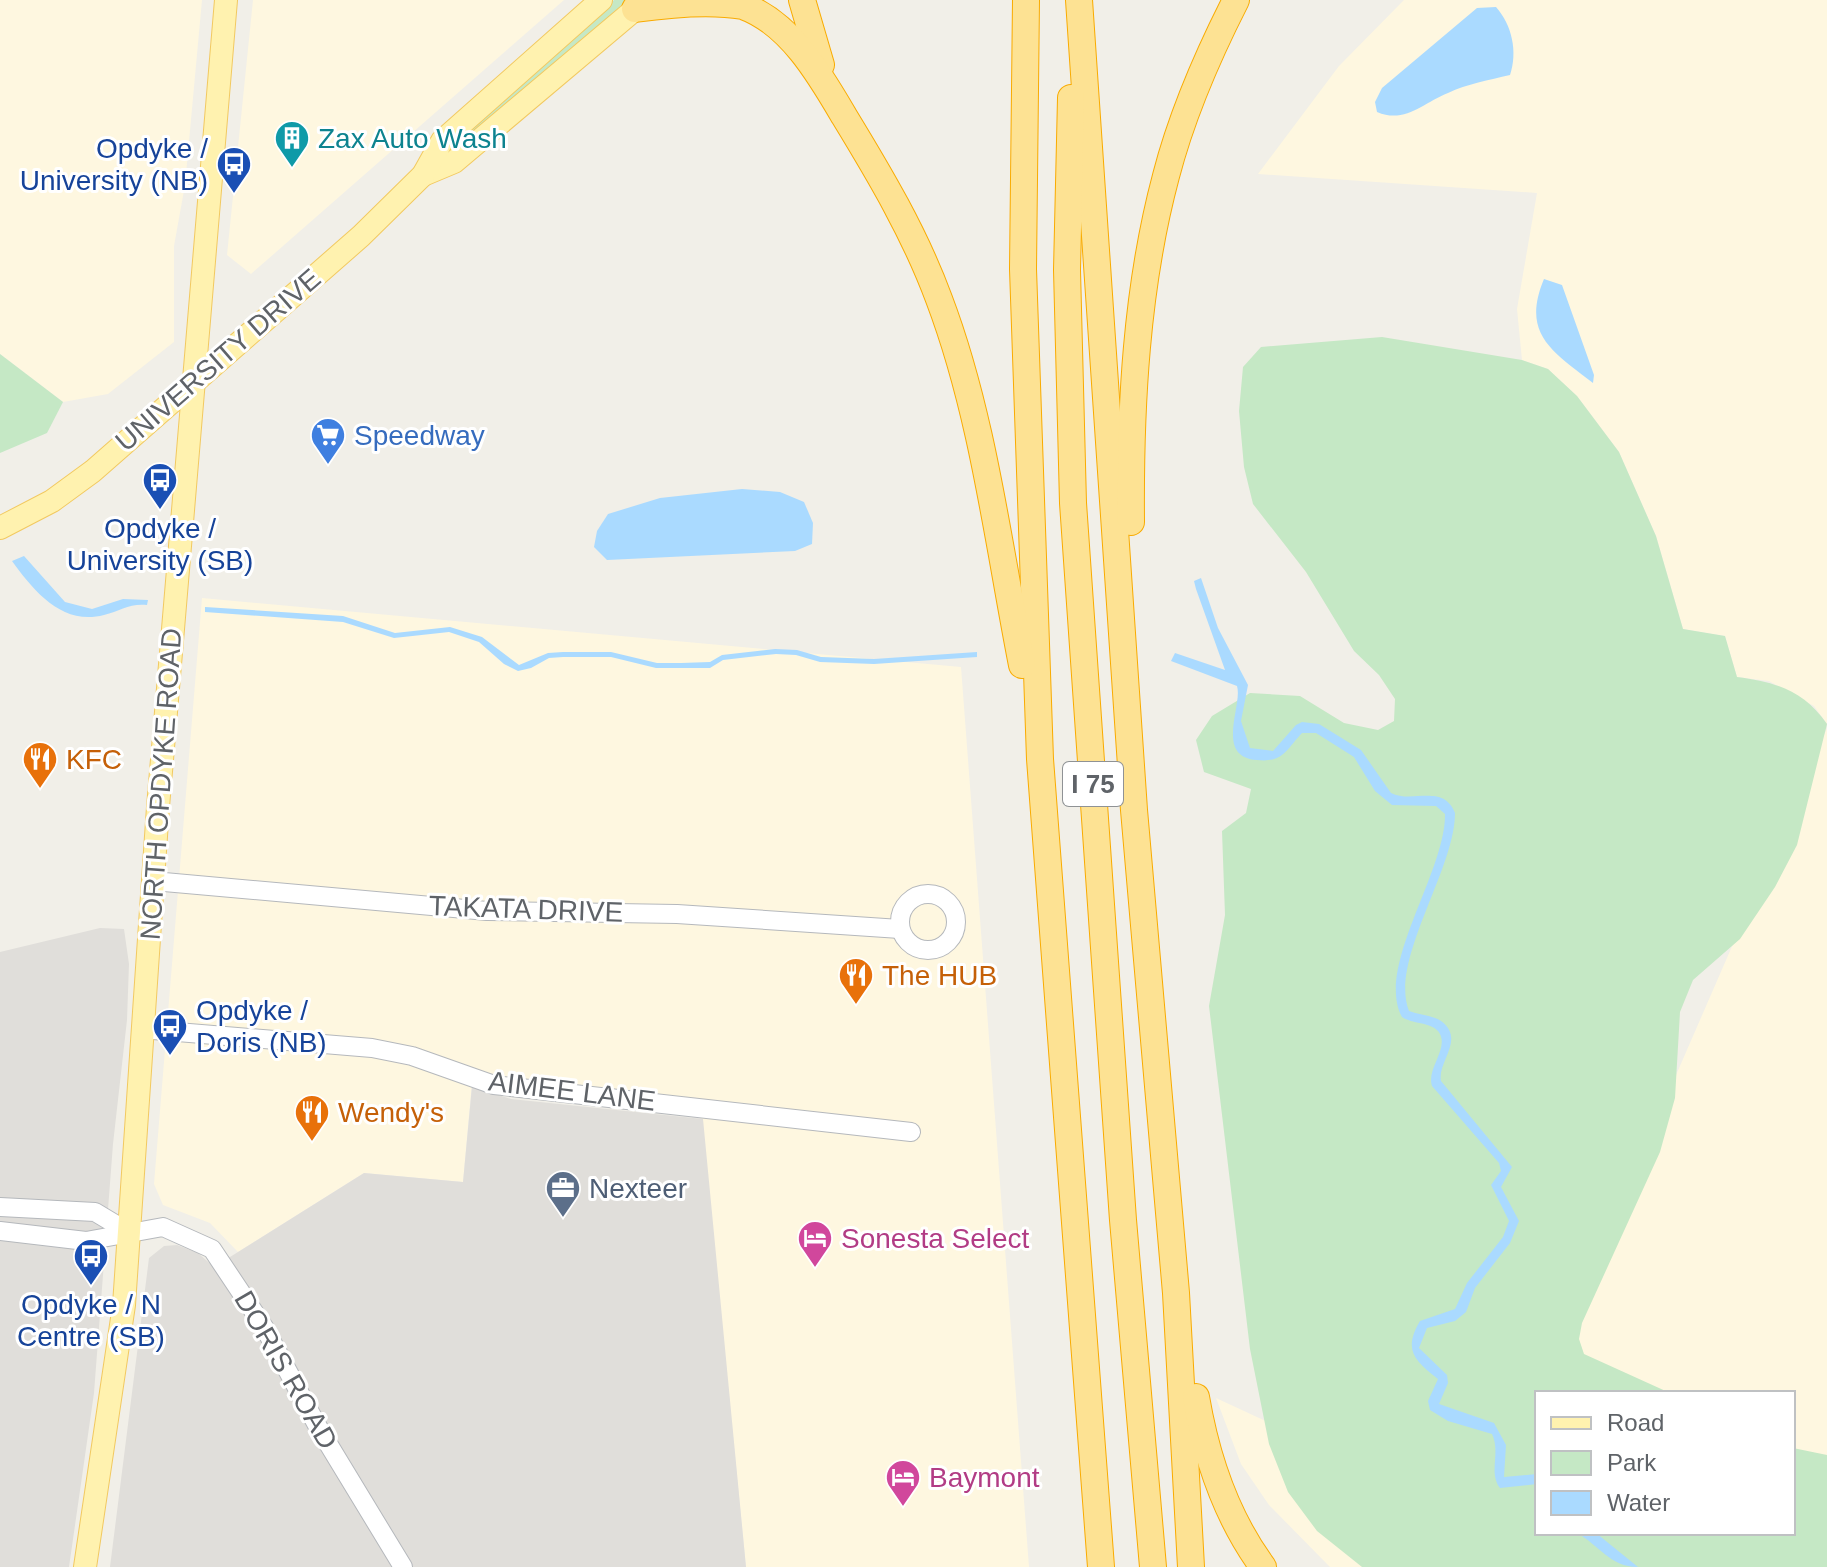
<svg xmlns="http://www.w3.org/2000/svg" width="1827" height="1567" viewBox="0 0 1827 1567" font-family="Helvetica,sans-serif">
  <rect width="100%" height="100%" fill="#f1efe8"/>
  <g fill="#fef7e0">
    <polygon points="0,0 202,0 185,185 174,246 174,342 108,394 63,402 0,354"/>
    <polygon points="253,0 564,0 251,274 227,255"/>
    <polygon points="1404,0 1827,0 1827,724 1814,706 1769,681 1737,677 1725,636 1683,629 1656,536 1619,452 1577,396 1548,369 1522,360 1517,309 1537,193 1258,174 1339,66"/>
    <polygon points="202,598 961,667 1029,1567 746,1567 700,1103 503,1081 473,1071 463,1182 364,1173 238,1252 210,1223 163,1205 154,1184"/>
    <polygon points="1827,728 1827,1567 1330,1567 1269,1505 1241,1464 1216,1398 1322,1447 1537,1533 1793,1533 1793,1393 1651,1393 1556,1351"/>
  </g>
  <g fill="#e0deda">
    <polygon points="100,928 124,929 129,964 127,1020 113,1144 94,1393 69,1567 0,1567 0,952"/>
    <polygon points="472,1086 511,1099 703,1119 746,1567 110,1567 149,1258 164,1246 177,1245 198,1253 214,1267 364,1173 463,1182"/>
  </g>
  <g fill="#c5e8c5">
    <polygon points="614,0 630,0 449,155 446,153"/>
    <path d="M1382,337L1522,360L1548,369L1577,396L1619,452L1656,536L1683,629L1725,636L1737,677C1776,682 1804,691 1827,724L1797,845L1775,887L1740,939L1693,980L1680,1012L1675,1098L1660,1152L1582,1323L1579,1339L1584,1354L1670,1393H1537V1533H1793V1448L1827,1455V1567H1362L1317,1531L1288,1492L1269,1444L1250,1349L1209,1006L1225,915L1222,831L1246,813L1251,789L1204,772L1196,740L1212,716L1250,693L1300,696L1344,723L1378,730L1394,721L1395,699L1379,675L1354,651L1306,572L1253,504L1244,467L1239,411L1243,367L1261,347Z"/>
    <polygon points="0,354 63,402 47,433 0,453"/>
  </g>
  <g fill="#aadaff">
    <path d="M1496,7C1512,25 1518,52 1510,75C1489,80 1467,84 1448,93C1423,103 1405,124 1377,112L1375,102L1382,88L1477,8Z"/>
    <path d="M1544,279L1562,285L1594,375L1593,383C1552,351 1521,334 1544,279Z"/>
    <polygon points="742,489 780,492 804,502 813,523 812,544 795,551 607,560 594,547 597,531 608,514 660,498"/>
    <path d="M24,556L65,602L92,609L123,599L148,600L147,605C130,603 120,611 104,615C62,626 34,591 12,561Z"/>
    <path d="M1201,578L1218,628L1248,685L1241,721L1250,748L1273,751L1296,725L1302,722L1319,724L1361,750L1391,793C1412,804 1443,783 1455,813C1455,870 1389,961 1409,1011C1419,1015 1432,1015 1441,1021C1466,1039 1437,1062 1441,1081L1512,1167L1501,1187L1519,1221L1510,1243L1475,1288L1466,1312L1455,1321L1427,1328L1419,1348L1447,1375L1448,1383L1439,1404L1494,1423L1506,1445L1504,1477L1537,1474V1484L1500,1488C1488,1472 1501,1453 1492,1434L1448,1421L1430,1410L1428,1401L1438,1379C1414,1360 1403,1350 1420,1321L1455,1309L1467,1283L1503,1237L1509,1221L1491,1185L1501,1171L1499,1163L1432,1086C1426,1068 1451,1047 1438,1031C1430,1022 1412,1024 1402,1017C1375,967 1446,872 1445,814L1436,806L1392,805L1375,791L1354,757L1316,733H1302C1286,750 1283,763 1257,760C1214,757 1243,705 1237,686L1171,661L1175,653L1225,670L1196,589L1194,581Z"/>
    <polygon points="205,607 343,616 395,633 450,627 482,637 519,665 548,653 563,652 611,652 657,663 681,663 710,662 722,655 775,649 797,650 821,657 874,659 977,652 977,657 874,664 820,662 796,655 776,654 723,660 710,668 656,668 611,657 563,657 549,658 531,668 518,671 504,664 479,642 449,632 394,638 343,622 205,612"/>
    <path d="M1577,1533H1596L1638,1567C1610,1567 1599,1545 1577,1533Z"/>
  </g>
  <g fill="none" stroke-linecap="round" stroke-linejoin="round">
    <g stroke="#b5b8bc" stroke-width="20">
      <g id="minor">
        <polyline points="153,881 487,911 677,914 900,929"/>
        <circle cx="928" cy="922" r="28"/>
        <polyline points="141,1029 372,1048 412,1056 494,1085 911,1132"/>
        <polyline points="0,1207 95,1212 130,1233"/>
        <polyline points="0,1231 86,1241 163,1227 212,1249 264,1327 318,1427 403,1567"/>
      </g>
    </g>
    <g stroke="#f2c960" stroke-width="24">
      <g id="major">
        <polyline points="423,175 454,162 646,0"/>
        <polyline points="0,528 52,501 93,471 361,236 423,175 442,141 601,0"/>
        <polyline points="85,1567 124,1305 158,807 226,0"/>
      </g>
    </g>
    <g stroke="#f9ab00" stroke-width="28">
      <g id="highway">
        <polyline points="802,0 821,65"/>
        <polyline points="1026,0 1023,269 1040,759 1101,1567"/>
        <polyline points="1079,0 1134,810 1176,1293 1191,1567"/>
        <path d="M635,9C670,4 709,0 743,6C790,23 820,75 844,116C880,175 915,234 939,299C983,415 998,543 1022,665"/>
        <polyline points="1071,98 1067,270 1073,503 1123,1220 1153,1567"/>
        <path d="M1131,522C1130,408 1136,288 1166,176C1181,118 1209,53 1236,0"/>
        <path d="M1196,1397C1206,1456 1227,1518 1263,1567"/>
      </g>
    </g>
    <use href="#minor" stroke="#fff" stroke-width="18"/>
    <use href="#major" stroke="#fff2af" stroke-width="22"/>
    <use href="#highway" stroke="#fde293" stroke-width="26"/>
  </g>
  <defs>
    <g id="building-pin" transform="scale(1.8)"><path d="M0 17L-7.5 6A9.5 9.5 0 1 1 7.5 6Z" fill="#0f9aa8" stroke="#fff"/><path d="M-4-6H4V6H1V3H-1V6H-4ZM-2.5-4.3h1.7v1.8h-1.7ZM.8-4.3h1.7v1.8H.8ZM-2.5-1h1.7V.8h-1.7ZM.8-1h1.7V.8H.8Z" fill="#fff"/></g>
    <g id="bus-pin" transform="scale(1.8)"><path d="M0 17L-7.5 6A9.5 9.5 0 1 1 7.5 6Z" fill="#1a4fb4" stroke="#fff"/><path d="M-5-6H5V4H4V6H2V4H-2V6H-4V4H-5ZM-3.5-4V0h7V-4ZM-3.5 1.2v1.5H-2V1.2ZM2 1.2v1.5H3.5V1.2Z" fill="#fff"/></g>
    <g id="supermarket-pin" transform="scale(1.8)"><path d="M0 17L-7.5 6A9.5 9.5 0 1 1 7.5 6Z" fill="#3f7fe0" stroke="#fff"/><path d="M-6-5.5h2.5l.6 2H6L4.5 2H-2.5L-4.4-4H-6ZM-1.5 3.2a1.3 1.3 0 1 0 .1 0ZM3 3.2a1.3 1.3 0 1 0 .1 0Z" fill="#fff"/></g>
    <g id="restaurant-pin" transform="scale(1.8)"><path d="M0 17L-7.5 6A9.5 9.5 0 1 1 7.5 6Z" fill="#e8710a" stroke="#fff"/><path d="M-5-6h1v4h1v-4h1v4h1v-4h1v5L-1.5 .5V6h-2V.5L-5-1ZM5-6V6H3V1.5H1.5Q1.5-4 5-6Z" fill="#fff"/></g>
    <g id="office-pin" transform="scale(1.8)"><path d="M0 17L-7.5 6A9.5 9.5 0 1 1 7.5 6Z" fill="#5c6f8a" stroke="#fff"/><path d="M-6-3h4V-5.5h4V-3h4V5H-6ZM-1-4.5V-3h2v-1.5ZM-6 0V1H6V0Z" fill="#fff"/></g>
    <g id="hotel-pin" transform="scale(1.8)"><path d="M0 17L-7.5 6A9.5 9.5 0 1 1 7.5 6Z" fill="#d1479c" stroke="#fff"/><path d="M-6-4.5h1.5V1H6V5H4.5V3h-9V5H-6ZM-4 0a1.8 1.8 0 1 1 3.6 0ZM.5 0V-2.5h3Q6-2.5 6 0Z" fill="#fff"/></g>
  </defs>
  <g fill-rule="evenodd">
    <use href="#building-pin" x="292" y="138"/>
    <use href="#bus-pin" x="234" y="164"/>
    <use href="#supermarket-pin" x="328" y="435"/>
    <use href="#bus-pin" x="160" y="480"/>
    <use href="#restaurant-pin" x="40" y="759"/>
    <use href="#restaurant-pin" x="856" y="975"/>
    <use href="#bus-pin" x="170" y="1026"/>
    <use href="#restaurant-pin" x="312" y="1112"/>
    <use href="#office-pin" x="563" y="1188"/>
    <use href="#hotel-pin" x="815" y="1238"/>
    <use href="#bus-pin" x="91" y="1256"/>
    <use href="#hotel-pin" x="903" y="1477"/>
  </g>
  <g text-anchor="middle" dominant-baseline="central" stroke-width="6" stroke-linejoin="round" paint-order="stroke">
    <rect fill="#fff" stroke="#8f9295" stroke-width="2" x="1063" y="762" width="60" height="44" rx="6"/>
    <g font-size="26" font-weight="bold" fill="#5f6368">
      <text x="1093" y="784">I 75</text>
    </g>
    <g font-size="28" fill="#0d838f" stroke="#fff" text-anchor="start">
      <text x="318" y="138">Zax Auto Wash</text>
    </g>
    <g font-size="28" fill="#164399" stroke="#fff">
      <text x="208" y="148" text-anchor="end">Opdyke /<tspan x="208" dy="32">University (NB)</tspan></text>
      <text x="160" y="528">Opdyke /<tspan x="160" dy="32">University (SB)</tspan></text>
      <text x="196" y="1010" text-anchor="start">Opdyke /<tspan x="196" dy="32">Doris (NB)</tspan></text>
      <text x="91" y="1304">Opdyke / N<tspan x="91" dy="32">Centre (SB)</tspan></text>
    </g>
    <g font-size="28" fill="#5f6368" stroke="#fff">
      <text transform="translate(218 360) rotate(-41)">UNIVERSITY DRIVE</text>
      <text transform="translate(161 784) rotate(-86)">NORTH OPDYKE ROAD</text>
      <text transform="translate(526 909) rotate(2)">TAKATA DRIVE</text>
      <text transform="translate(572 1091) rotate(7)">AIMEE LANE</text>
      <text transform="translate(286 1370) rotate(60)">DORIS ROAD</text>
    </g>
    <g font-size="28" fill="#366cbe" stroke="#fff" text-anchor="start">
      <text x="354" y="435">Speedway</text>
    </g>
    <g font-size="28" fill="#c56008" stroke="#fff" text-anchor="start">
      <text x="66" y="759">KFC</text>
      <text x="882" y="975">The HUB</text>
      <text x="338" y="1112">Wendy's</text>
    </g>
    <g font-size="28" fill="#4e5e75" stroke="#fff" text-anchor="start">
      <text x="589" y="1188">Nexteer</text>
    </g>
    <g font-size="28" fill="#b23c85" stroke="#fff" text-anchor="start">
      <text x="841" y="1238">Sonesta Select</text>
      <text x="929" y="1477">Baymont</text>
    </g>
  </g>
  <rect x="1535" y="1391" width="260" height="144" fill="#ffffff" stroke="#bfc1c3" stroke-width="2"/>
  <rect x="1551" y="1417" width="40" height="12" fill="#fff2af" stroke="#bfc1c3" stroke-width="2"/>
  <text x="1607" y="1431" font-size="24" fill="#5f6368">Road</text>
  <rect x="1551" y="1451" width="40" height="24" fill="#c5e8c5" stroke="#bfc1c3" stroke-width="2"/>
  <text x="1607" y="1471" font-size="24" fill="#5f6368">Park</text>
  <rect x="1551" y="1491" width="40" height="24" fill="#aadaff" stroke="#bfc1c3" stroke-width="2"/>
  <text x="1607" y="1511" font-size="24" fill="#5f6368">Water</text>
</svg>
